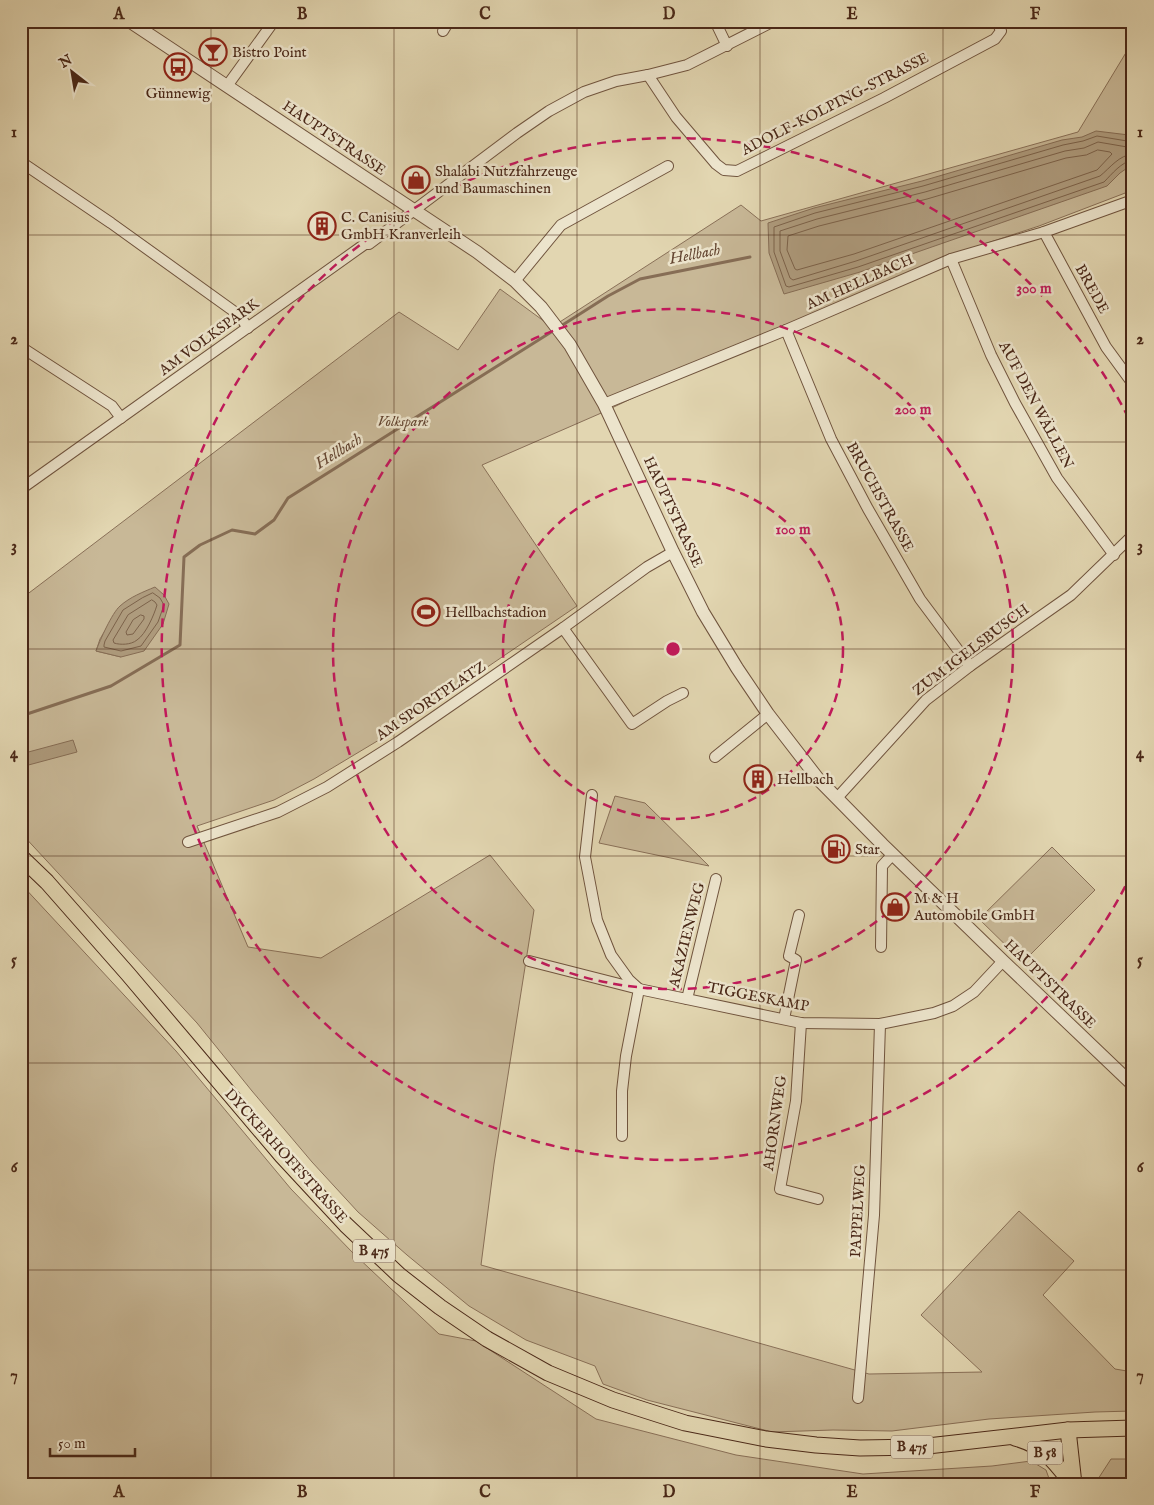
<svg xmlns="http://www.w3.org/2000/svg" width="1154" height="1505" viewBox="0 0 1154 1505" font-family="'IM FELL English',serif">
  <rect width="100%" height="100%" fill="#e2d6b1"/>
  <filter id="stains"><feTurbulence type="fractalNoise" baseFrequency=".004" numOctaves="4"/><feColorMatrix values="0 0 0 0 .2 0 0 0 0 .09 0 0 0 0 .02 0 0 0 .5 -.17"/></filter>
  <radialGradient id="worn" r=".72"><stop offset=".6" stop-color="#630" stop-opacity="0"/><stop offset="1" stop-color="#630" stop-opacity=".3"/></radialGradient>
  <g fill="#c8b897" stroke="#897058" fill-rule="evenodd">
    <path d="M1133,41V190L1039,226L948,256L795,321L599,414L482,465L577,606L389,734L314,779L274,800L197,826L248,947L321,958L490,855L534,910L494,1164L481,1265L869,1374L982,1372L921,1315L1019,1211L1074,1261L1043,1295L1115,1369L1133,1372V1411L1095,1412L989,1419L892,1431L833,1430L772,1432L647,1400L603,1384L595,1366L526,1340L469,1306L407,1255L358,1212L312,1162L252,1091L197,1023L21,833V599L399,312L458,350L500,289L552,327L741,205L761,221L1078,132ZM119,607L121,657L96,651L100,639Z"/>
    <polygon points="615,796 645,803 709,866 599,843"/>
    <polygon points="1052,847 1095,890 1023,962 979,919"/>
    <polygon points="21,884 176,1051 291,1189 353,1253 439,1334 476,1341 596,1419 736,1455 863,1474 992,1466 1031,1461 1046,1470 1051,1484 21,1484"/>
    <polygon points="1111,1459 1133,1459 1133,1484 1098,1484 1098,1479"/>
  </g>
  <g fill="#ae9b7d" stroke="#866d55">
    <polygon points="1096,131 1129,135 1133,139 1133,164 1120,173 1107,186 860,272 784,294 769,253 768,223 814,208 922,181 1062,140 1082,137"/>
    <path d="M155,587L164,595L169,604L163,624L144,651L121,657L96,651C100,640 112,613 120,606C130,597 143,592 155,587Z"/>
    <polygon points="73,740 77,752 21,767 21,754"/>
  </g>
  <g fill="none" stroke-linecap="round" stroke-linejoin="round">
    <g stroke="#7c624a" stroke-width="1">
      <path d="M1133,142L1097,136L1083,141L1063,145L923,186L815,213L774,227V252L786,286L789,287L858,267L1104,182C1112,174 1121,162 1133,160"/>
      <path d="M1133,148L1098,142L1084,148L1065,151L925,192L817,219L780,231V251L790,278L793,280L856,261L1100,176C1110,168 1119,155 1133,154"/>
      <polygon points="1098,150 1110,152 1112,154 1097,170 854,254 797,270 795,269 787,250 788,236 819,226 927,199 1066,158 1086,155"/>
      <polygon points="153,593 160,598 164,605 158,622 141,646 121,651 104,647 104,645 105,641 123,610 142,598"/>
      <path d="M152,600L155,602L157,605C154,615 146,634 137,640C131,645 120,645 114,643L113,640L128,615Z"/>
      <polygon points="141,615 144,616 144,619 133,634 127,635 126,632 133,620"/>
    </g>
    <g stroke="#866d55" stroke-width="3">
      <polyline points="561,326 608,296 640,279 750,257"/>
      <polyline points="21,716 111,686 180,645 184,557 200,545 232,530 255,534 274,520 288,498 556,329"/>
    </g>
    <g stroke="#70543e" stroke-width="12">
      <g id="minor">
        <polyline points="715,21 727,46"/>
        <polyline points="443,31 449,21"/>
        <polyline points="648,75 676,117 716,164 724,170 737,171 884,98 995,39 1001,31 997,21"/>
        <polyline points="227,86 274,21"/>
        <polyline points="21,162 111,223 239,315 248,328"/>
        <polyline points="1044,232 1106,347 1133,384"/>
        <polyline points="951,259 991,355 1015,403 1057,478 1114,555"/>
        <polyline points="515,281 561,225 668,166"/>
        <polyline points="786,330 831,439 868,509 920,599 970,666"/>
        <polyline points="21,347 112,406 121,418"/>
        <polyline points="604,404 786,330 951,259 1044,232 1133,200"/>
        <polyline points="21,489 365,244 369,244 517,133 549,111 584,92 616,81 648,75 687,65 774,21"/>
        <polyline points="563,628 632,724 667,701 683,693"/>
        <polyline points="715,757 768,714"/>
        <polyline points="592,795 585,857 597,920 611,955 629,980 639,989 626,1056 622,1091 622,1136"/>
        <polyline points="837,798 926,700 970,666 1071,595 1133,535"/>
        <polyline points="188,842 278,812 327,787 398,742 563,628 647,567 673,552"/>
        <polyline points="881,947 882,866 893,854"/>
        <polyline points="529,961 639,989 801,1023 880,1024 934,1013 953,1006 974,992 1003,961"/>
        <polyline points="687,999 716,879"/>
        <polyline points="784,1019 796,960 789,956 799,915"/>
        <polyline points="801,1023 796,1101 780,1189 818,1199"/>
        <polyline points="858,1398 874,1215 880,1024"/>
      </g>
    </g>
    <g stroke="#70543e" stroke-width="14">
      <polyline id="tertiary" points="129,21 477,252 515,281 541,307 570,345 604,404 673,552 703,612 737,668 768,714 819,780 882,844 1003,961 1133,1085"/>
    </g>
    <g stroke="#4a2818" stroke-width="17">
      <g id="primary">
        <polyline points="21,857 47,882 128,974 282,1156 346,1225 399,1275 440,1307 487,1339 548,1373 613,1400 685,1423 766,1439 816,1445 860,1448 919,1447 1068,1430 1133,1428"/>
        <polyline points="1068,1430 1074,1484"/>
        <path d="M1015,1438C1044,1446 1054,1461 1072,1484"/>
      </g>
    </g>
    <use href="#minor" stroke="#ece4cc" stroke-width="10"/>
    <use href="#tertiary" stroke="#ece4cc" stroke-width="12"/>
    <use href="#primary" stroke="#e2d6b1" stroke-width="15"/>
  </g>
  <path fill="none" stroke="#4a2818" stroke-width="1" stroke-opacity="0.55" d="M211,21V1484M394,21V1484M577,21V1484M760,21V1484M943,21V1484M21,235H1133M21,442H1133M21,649H1133M21,856H1133M21,1063H1133M21,1270H1133"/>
  <g fill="none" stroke="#c2185b" stroke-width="2.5" stroke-dasharray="9 6">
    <circle cx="673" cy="649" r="170"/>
    <circle cx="673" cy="649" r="340"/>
    <path d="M1132 873A511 511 0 1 1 1132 425"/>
  </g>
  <defs>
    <g id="bar-ring" transform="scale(1.4375)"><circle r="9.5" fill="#ece4cc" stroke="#8f2418" stroke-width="1.5"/><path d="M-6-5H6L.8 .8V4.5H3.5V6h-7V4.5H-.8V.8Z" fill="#8f2418"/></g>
    <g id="bus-ring" transform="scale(1.4375)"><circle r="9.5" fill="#ece4cc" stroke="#8f2418" stroke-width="1.5"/><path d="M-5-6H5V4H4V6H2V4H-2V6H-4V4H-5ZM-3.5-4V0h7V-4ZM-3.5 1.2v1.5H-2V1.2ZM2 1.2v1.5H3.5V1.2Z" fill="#8f2418"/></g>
    <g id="shop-ring" transform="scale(1.4375)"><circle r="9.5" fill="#ece4cc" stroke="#8f2418" stroke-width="1.5"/><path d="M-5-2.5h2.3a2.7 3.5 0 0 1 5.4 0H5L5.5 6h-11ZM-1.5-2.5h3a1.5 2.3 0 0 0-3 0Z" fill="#8f2418"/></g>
    <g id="building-ring" transform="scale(1.4375)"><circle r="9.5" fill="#ece4cc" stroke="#8f2418" stroke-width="1.5"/><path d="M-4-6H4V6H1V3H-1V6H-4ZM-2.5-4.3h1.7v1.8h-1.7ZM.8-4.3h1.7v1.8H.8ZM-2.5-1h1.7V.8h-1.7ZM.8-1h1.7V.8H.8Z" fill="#8f2418"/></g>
    <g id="stadium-ring" transform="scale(1.4375)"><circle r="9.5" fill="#ece4cc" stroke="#8f2418" stroke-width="1.5"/><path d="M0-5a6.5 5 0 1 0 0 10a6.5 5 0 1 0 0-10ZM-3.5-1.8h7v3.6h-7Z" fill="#8f2418"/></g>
    <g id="fuel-ring" transform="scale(1.4375)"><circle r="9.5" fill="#ece4cc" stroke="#8f2418" stroke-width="1.5"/><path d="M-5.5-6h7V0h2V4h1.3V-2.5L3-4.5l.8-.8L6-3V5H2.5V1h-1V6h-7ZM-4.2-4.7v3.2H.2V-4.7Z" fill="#8f2418"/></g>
  </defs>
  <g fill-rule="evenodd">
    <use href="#bar-ring" x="213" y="52"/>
    <use href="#bus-ring" x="178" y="67"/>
    <use href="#shop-ring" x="416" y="180"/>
    <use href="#building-ring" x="322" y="226"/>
    <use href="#stadium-ring" x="426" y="612"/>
    <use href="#building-ring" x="758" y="779"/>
    <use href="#fuel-ring" x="836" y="849"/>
    <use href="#shop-ring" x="895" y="907"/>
  </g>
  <g text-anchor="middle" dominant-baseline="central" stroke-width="5" stroke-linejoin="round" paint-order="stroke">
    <g fill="#ece4cc" stroke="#7b604e" stroke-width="1">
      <rect x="353" y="1239.5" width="42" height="23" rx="4"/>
      <rect x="891" y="1435.5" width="42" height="23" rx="4"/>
      <rect x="1027.5" y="1441.5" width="35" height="23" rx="4"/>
    </g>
    <g font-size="14" font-weight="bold" fill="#4a2818">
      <text x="374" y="1251">B 475</text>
      <text x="912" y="1447">B 475</text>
      <text x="1045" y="1453">B 58</text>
    </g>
    <g font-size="15" fill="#4a2818" stroke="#ece4cc" text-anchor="start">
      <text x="232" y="52">Bistro Point</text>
      <text x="178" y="93" text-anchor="middle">Günnewig</text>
      <text x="435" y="171">Shalabi Nutzfahrzeuge<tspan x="435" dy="17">und Baumaschinen</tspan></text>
      <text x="341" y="217">C. Canisius<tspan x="341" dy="17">GmbH Kranverleih</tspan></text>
      <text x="445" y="612">Hellbachstadion</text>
      <text x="777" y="779">Hellbach</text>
      <text x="855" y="849">Star</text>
      <text x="914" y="898">M &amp; H<tspan x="914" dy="17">Automobile GmbH</tspan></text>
    </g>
    <g font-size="15" fill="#4a2818" stroke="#ece4cc">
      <text transform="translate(835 104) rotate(-27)">ADOLF-KOLPING-STRASSE</text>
      <text transform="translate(334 138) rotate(34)">HAUPTSTRASSE</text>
      <text transform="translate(860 282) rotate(-24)">AM HELLBACH</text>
      <text transform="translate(1092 289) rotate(61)">BREDE</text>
      <text transform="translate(209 337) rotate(-36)">AM VOLKSPARK</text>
      <text transform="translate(1036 405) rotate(62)">AUF DEN WÄLLEN</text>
      <text transform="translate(880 497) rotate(61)">BRUCHSTRASSE</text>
      <text transform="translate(673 512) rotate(65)">HAUPTSTRASSE</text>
      <text transform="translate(971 650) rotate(-37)">ZUM IGELSBUSCH</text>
      <text transform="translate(431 701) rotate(-34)">AM SPORTPLATZ</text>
      <text transform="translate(687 935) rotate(-76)">AKAZIENWEG</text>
      <text transform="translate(1050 984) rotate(44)">HAUPTSTRASSE</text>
      <text transform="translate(758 997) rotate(11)">TIGGESKAMP</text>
      <text transform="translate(775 1123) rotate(-82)">AHORNWEG</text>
      <text transform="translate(286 1156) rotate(48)">DYCKERHOFFSTRASSE</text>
      <text transform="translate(858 1211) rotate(-87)">PAPPELWEG</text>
    </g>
    <g font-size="15" font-style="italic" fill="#634531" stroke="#ece4cc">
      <text x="403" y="421">Volkspark</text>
    </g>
    <g font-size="16" font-style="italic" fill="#634531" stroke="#ece4cc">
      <text transform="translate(695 255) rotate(-11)">Hellbach</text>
      <text transform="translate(339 452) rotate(-32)">Hellbach</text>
    </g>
  </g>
  <circle cx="673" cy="649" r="8" fill="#c2185b" stroke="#ece4cc" stroke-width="2.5"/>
  <g font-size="15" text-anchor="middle" font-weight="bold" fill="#c2185b" stroke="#ece4cc" stroke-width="5" stroke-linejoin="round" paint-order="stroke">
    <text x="1034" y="293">300 m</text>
    <text x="913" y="414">200 m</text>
    <text x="793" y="534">100 m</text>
  </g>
  <rect width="1154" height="1505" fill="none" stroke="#e2d6b1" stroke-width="55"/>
  <g transform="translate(72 72) rotate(329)" stroke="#ece4cc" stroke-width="4" paint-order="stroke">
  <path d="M0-4L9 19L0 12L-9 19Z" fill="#4a2818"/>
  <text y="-8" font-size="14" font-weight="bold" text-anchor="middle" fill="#4a2818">N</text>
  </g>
  <path d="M50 1448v8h85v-8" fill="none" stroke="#4a2818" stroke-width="2.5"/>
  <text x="58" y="1448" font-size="15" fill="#4a2818" stroke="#ece4cc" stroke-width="4" paint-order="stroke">50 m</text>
  <rect x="28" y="28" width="1098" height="1450" fill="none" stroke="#4a2818" stroke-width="2"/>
  <g font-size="16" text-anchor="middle" font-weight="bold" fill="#4a2818">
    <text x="119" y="19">A</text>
    <text x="302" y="19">B</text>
    <text x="485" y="19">C</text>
    <text x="669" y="19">D</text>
    <text x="852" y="19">E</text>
    <text x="1035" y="19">F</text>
    <text x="14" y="137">1</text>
    <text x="1140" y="137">1</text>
    <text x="14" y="344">2</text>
    <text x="1140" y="344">2</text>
    <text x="14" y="551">3</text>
    <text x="1140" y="551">3</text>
    <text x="14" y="758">4</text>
    <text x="1140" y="758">4</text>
    <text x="14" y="965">5</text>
    <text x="1140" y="965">5</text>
    <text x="14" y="1172">6</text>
    <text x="1140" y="1172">6</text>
    <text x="14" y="1380">7</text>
    <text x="1140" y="1380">7</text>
    <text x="119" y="1497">A</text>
    <text x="302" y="1497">B</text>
    <text x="485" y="1497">C</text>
    <text x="669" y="1497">D</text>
    <text x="852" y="1497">E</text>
    <text x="1035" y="1497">F</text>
  </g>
  <rect width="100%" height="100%" filter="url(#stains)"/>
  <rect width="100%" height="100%" fill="url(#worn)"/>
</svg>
